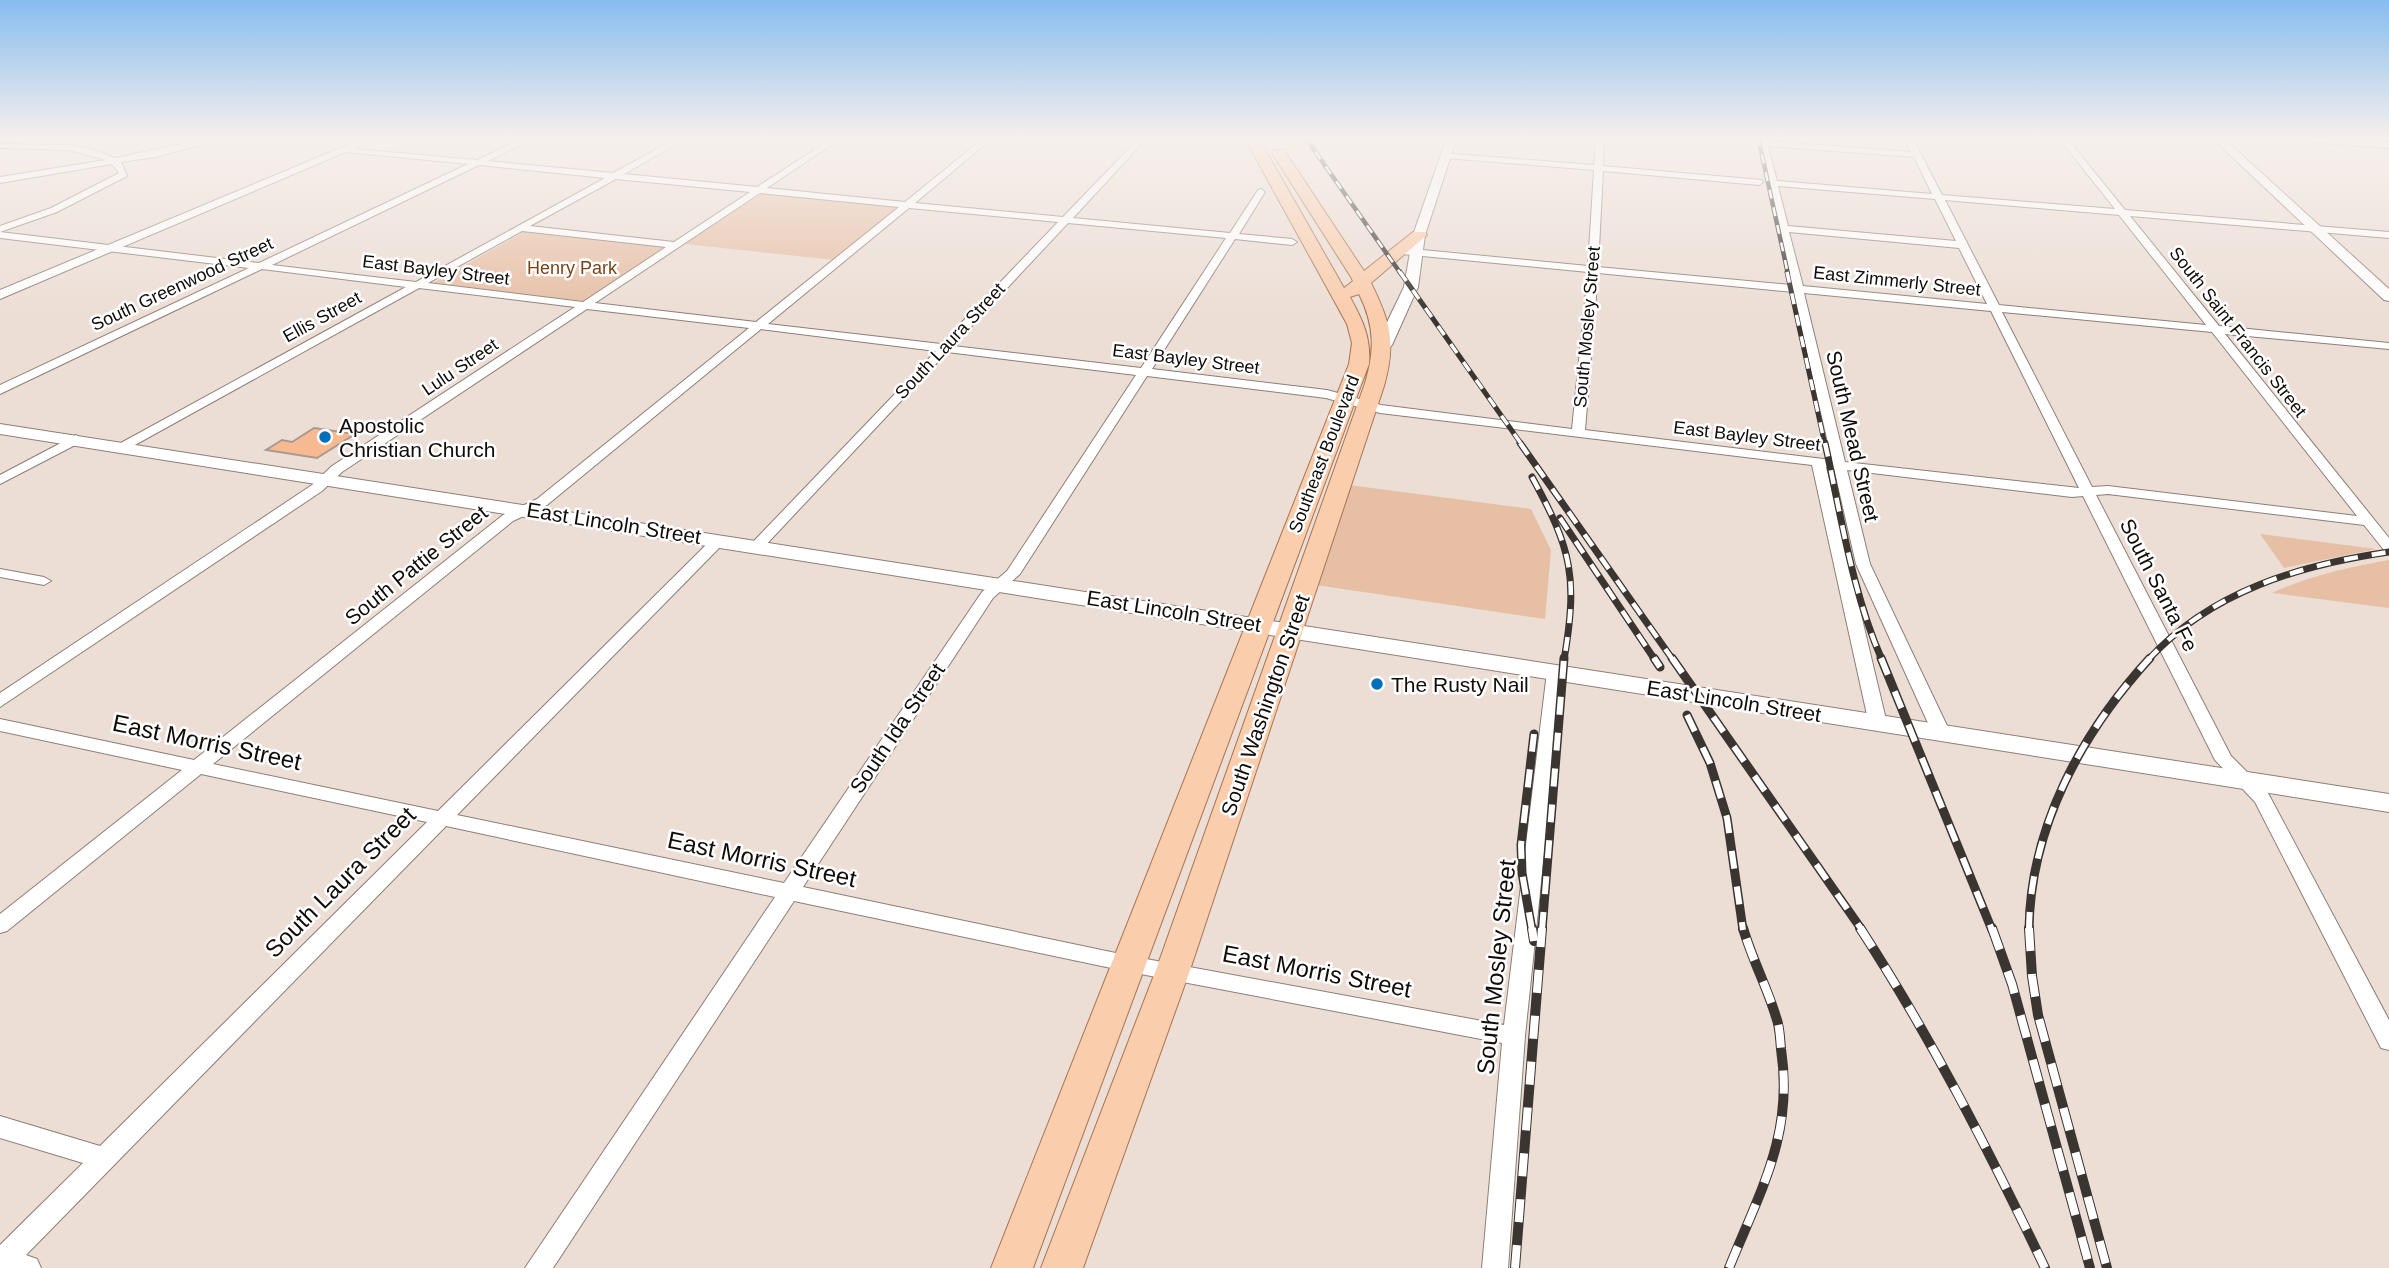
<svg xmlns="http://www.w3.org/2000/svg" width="2389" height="1268" viewBox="0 0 2389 1268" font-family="Helvetica,sans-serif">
  <rect width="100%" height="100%" fill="#ecded5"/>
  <g fill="#e7bfa5">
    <polygon points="761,194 892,206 897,208 834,260 685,244"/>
    <polygon points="524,232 660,246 665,247 584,301 433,283"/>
    <polygon points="1349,485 1531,509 1551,550 1545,619 1316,585"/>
    <polygon points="2260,534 2376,549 2284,568"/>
    <path d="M2389,560V608L2272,593C2308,576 2350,567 2389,560Z"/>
  </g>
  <polygon fill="#f7ba90" stroke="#a79a92" stroke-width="2" points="314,428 355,434 317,458 266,450 282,440 292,442"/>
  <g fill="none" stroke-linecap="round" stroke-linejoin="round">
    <g stroke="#8c7f77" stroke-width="2">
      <g id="minor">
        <polygon points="216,137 230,137 156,157 121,162 127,176 57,212 0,232 0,226 51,208 119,173 112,164 0,183 0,177 106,160 69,150 0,148 0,144 69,145 92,149 115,158"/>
        <path d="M526,137H536L488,161L613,173L679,137H689L624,174L757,187L834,137H843L767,188L905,202L985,137H994L915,203L1063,217L1140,137H1148L1073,218L1230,233L1258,190L1261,189L1265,192L1239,234L1292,239L1297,242L1292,245L1235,239L1152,369L1327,390L1381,405L1572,429L1588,272L1402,254L1397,251L1402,248L1588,266L1594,170L1445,158L1441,155L1442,153L1594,165L1596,137H1604L1603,166L1762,180L1763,182L1759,185L1603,171L1598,267L1792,285L1758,137H1766L1767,141L1911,152L1904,137H1912L1942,195L2115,209L2058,137H2066L2125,210L2389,232V238L2130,216L2219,326L2389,343V349L2225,334L2389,538V551L2384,550L2364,525L2108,494L2096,495L2231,756L2268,793L2389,1020V1050L2381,1048L2255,802L2215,760L2083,496L2072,497L1847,470L1870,564L1950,732L1947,736H1935L1932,732L1856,564L1834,468L1826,467L1887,724L1884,728H1872L1869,724L1812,465L1380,413L1326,398L1147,376L1020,574L993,598L803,887L1130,956L1504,1025L1547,672L1555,667L1561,668L1563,672L1525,1036L1508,1268H1482L1502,1043L1130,972L794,901L553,1268H525L775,897L446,826L26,1255L37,1259L41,1268H0V1245L83,1163L0,1138V1116L100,1146L427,822L201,774L7,931L0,933V914L182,770L0,731V719L194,760L503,515L537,499L749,328L587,309L342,472L322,491L0,707V693L312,485L332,466L575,307L419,288L124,451L118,447L119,444L406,287L262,269L0,394V385L249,268L0,238V232L259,263L468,164L346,152H343V148L477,160ZM1768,146L1914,157L1932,194L1777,181ZM479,165L605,178L416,282L272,265ZM616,179L750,192L674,242L530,226ZM1778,186L1935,199L1956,241L1788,226ZM760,193L899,207L756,322L595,303ZM1945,200L2119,215L2206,325L1999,305ZM909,208L1058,222L941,344L768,324ZM1068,223L1226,238L1141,368L953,346ZM522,231L666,247L583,302L428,283ZM1789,232L1959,248L1987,304L1803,286ZM1598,273L1793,292L1832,460L1585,430ZM1804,293L1991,311L2079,488L1845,462ZM2002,312L2212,332L2357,516L2108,486L2092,487ZM761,329L936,351L752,543L750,546L752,549H762L947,352L1136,375L1007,571L982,592L784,883L457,815L724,543L726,540L724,537H714L438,811L213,764L513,521L547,505Z"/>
        <polygon points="2365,137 2374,137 2382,144 2375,146"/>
        <polygon points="76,435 82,439 81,442 0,484 0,475"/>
        <polygon points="0,569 44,577 51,581 44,585 0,577"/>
      </g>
    </g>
    <g stroke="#8c7f77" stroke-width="2">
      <g id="tertiary">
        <polygon points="367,137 381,137 0,299 0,290"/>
        <polygon points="1447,137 1457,137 1425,235 1418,287 1392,345 1389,348 1379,348 1376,345 1404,287 1413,235"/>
        <polygon points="2211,137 2222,137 2389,289 2389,301 2384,300"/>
        <polygon points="2273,137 2389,142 2389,148 2278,140"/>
        <polygon points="0,424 2389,794 2389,812 0,434"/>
      </g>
    </g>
    <g stroke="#a67350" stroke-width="2">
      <path id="primary" d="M1244,137H1258L1344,288L1353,281L1351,277L1272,153L1274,150H1284L1364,271L1413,232H1425L1427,235L1371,283C1391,323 1396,343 1384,386L1190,970L1083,1268H1041L1156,970L1364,386C1375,352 1375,326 1359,294L1350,297C1363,321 1371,337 1369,364L1033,1268H991L1349,364L1352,343L1347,324Z"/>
    </g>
    <use href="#minor" fill="#fff" fill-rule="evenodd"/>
    <use href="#tertiary" fill="#fff" fill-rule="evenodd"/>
    <use href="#primary" fill="#facdad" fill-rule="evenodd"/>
    <g stroke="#3b3531" stroke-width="4.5">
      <g id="rail-far4">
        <polyline points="1305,137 1401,274"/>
        <polyline points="1758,137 1788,274"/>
      </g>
    </g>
    <g stroke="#3b3531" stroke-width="5">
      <g id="rail-far3">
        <polyline points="1400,272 1522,445"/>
        <polyline points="1787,272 1825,445"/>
      </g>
    </g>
    <g stroke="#3b3531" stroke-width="7">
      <g id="rail-far2">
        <polyline points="1520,443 1673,660"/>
        <path d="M1825,443C1841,515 1852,592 1882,660"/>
        <path d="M1532,477C1572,550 1578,577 1564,660"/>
        <polyline points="1560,518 1655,660"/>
        <path d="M2148,660C2211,591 2300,565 2389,552"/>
      </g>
    </g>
    <g stroke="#3b3531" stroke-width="9">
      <g id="rail-far1">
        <polyline points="1654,658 1660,667"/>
        <polyline points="1672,658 1862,930"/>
        <polyline points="1881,658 1992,930"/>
        <polyline points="1687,715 1710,763 1727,818 1743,930"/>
        <polyline points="1532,930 1522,873 1521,845 1534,734"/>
        <polyline points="1542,930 1564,658"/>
        <path d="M2029,930C2030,827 2082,732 2150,658"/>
      </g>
    </g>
    <g stroke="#3b3531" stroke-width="10">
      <g id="rail">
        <polyline points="1532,928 1534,941"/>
        <path d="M1860,928C1931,1037 1989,1151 2045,1268"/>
        <polyline points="1992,928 2012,984 2090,1268"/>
        <polyline points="2029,928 2032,976 2038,1015 2107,1268"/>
        <polyline points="1515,1268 1542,928"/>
        <path d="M1729,1268C1760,1191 1794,1135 1781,1049C1780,1039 1780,1027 1776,1017C1767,987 1752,959 1743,928"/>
      </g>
    </g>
    <use href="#rail-far4" stroke="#fff" stroke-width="2.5" stroke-dasharray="9" stroke-linecap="butt"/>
    <use href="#rail-far3" stroke="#fff" stroke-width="3.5" stroke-dasharray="11" stroke-linecap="butt"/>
    <use href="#rail-far2" stroke="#fff" stroke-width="4.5" stroke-dasharray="14" stroke-linecap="butt"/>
    <use href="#rail-far1" stroke="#fff" stroke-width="6" stroke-dasharray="18" stroke-linecap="butt"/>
    <use href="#rail" stroke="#fff" stroke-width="8" stroke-dasharray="23" stroke-linecap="butt"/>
  </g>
  <linearGradient id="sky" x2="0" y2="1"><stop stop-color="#87bdf0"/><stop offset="0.44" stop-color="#f6f0ec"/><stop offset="1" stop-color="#f6f0ec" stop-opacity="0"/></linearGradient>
  <rect width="2389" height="314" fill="url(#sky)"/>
  <g fill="#016fba" stroke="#fff" stroke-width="2.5">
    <circle cx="325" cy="437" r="7"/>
    <circle cx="1377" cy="684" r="7"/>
  </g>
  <g text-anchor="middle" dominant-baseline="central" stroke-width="5" stroke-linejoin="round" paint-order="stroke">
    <g font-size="18" fill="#7b4316" stroke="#fff">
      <text x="572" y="268">Henry Park</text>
    </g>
    <g font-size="18" fill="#100c09" stroke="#fff">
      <text transform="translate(436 270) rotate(7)">East Bayley Street</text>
      <text transform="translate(1897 281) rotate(6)">East Zimmerly Street</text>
      <text transform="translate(182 284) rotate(-25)">South Greenwood Street</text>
      <text transform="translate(322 317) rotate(-29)">Ellis Street</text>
      <text transform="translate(1587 327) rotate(-85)">South Mosley Street</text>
      <text transform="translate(2238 332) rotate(52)">South Saint Francis Street</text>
      <text transform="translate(950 341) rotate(-47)">South Laura Street</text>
      <text transform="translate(1186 359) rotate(7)">East Bayley Street</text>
      <text transform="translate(460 367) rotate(-34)">Lulu Street</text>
      <text transform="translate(1747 436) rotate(7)">East Bayley Street</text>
      <text transform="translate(1324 454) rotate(-69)">Southeast Boulevard</text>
    </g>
    <g font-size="21" fill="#100c09" stroke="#fff" text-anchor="start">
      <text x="339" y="425">Apostolic<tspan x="339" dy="24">Christian Church</tspan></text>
      <text x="1391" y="684">The Rusty Nail</text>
    </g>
    <g font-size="21" fill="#100c09" stroke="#fff">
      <text transform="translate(1853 436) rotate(77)">South Mead Street</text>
      <text transform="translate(614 523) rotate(9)">East Lincoln Street</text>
      <text transform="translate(416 565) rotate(-39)">South Pattie Street</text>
      <text transform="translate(2159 585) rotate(63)">South Santa Fe</text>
      <text transform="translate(1174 611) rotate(9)">East Lincoln Street</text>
      <text transform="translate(1734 701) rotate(9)">East Lincoln Street</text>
      <text transform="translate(1265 705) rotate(-71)">South Washington Street</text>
      <text transform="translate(897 728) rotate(-56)">South Ida Street</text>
    </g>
    <g font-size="24" fill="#100c09" stroke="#fff">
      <text transform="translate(207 742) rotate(12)">East Morris Street</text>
      <text transform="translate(762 859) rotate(12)">East Morris Street</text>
      <text transform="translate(340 882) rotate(-45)">South Laura Street</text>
      <text transform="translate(1496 967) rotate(-84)">South Mosley Street</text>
      <text transform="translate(1317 971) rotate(11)">East Morris Street</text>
    </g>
  </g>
</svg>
